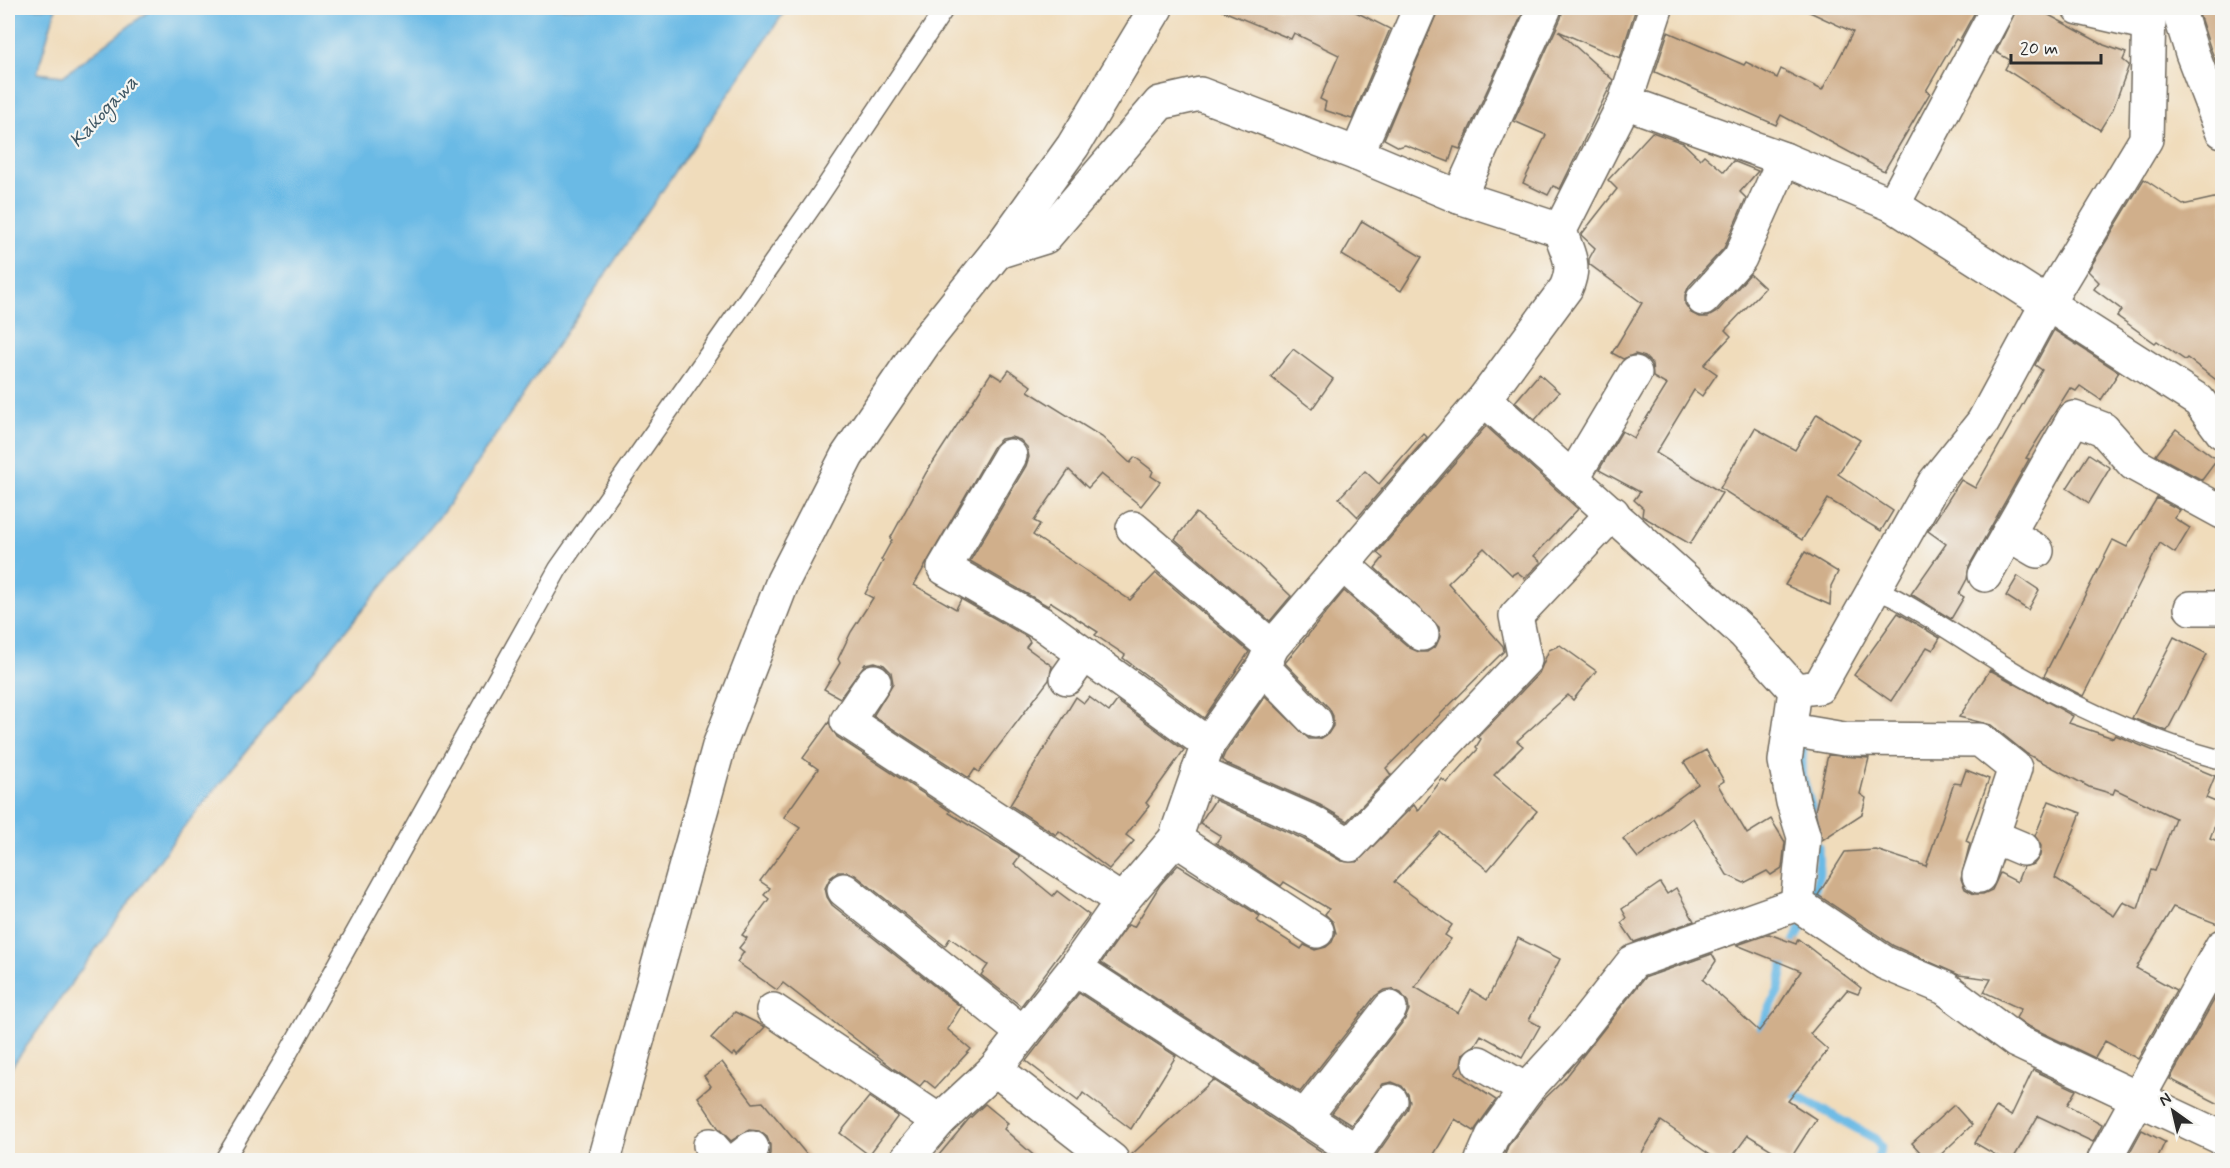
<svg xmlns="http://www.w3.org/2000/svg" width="2230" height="1168" viewBox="0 0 2230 1168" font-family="Mynerve,sans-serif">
  <rect width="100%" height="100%" fill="#f6f6f2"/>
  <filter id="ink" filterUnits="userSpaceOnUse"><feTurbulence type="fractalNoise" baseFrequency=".0167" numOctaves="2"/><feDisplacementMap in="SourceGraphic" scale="12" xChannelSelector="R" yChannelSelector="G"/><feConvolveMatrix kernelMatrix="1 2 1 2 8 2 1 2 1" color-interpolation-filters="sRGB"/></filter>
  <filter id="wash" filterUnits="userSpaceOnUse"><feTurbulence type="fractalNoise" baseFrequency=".008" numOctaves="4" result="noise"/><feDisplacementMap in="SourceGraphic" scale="24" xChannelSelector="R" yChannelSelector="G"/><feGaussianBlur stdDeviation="1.35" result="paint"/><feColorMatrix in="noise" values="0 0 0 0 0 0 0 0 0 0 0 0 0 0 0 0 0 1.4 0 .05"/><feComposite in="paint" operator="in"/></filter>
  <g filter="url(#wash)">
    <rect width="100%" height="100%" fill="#f0dcbb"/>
    <polygon fill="#6bbae5" stroke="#4b7288" stroke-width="1.5" points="8,8 56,8 37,73 63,76 153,8 787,8 444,511 179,833 8,1072"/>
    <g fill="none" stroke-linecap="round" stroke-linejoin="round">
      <g stroke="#6bbae5" stroke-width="9">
        <polyline points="1803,747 1801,771 1816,824"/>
        <polyline points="1811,903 1819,874 1818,846"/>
        <polyline points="1757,1036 1779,989 1784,962 1801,928"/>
        <polyline points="1785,1089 1874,1138 1881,1147 1877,1160"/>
      </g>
    </g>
    <g id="blocks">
      <g fill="#d0af8b">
        <polygon points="1216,8 1348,8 1390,29 1352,119 1324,110 1326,102 1320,99 1339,55 1294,33 1291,39"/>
        <polygon points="1439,8 1525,8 1460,149 1454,147 1449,162 1405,145 1399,147 1384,139"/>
        <polygon points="1563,8 1636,8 1620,58 1558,31 1613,80 1560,189 1553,186 1548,195 1523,183 1546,135 1514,121 1561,18"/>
        <polygon points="1801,8 1977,8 1959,41 1956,39 1926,91 1930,93 1884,171 1781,115 1776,125 1655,72 1668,32 1744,65 1746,62 1777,78 1781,69 1822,90 1853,32"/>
        <polygon points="2017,8 2036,8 2104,45 2126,53 2123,60 2129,65 2113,109 2100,130 2005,69 2010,60 1996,52"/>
        <polygon points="2197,8 2223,8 2223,80 2210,47"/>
        <polygon points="1652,132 1683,143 1700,159 1704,155 1724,172 1733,161 1758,171 1740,192 1746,198 1724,248 1689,286 1685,295 1685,304 1691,313 1699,317 1708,317 1717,312 1750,274 1765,288 1725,330 1731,336 1704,365 1717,374 1702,396 1694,390 1656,453 1722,493 1690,544 1642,516 1643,508 1634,500 1640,492 1599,470 1622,431 1634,438 1667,385 1653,377 1652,364 1645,357 1635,354 1623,359 1612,353 1642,303 1589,264 1589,259 1595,248 1581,235 1617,189 1608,180"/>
        <polygon points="2144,179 2183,205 2223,196 2223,385 2187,358 2185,360 2157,341 2155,343 2117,316 2122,310 2094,289 2099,282 2088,271"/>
        <polygon points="1362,221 1422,257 1401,291 1342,255"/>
        <polygon points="2054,330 2119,372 2101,400 2080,386 2076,391 2070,388 2026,458 2029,459 1969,566 1967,579 1959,594 1964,597 1951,619 1911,594 1946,544 1928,531 1961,480 1975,488 2042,370 2035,365"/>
        <polygon points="1293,349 1333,379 1312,409 1271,377"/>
        <polygon points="1009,370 1031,386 1028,391 1102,437 1130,463 1135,457 1153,471 1151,476 1160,482 1141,506 1101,474 1088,488 1069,470 1034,521 1040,524 1033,535 1130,600 1156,573 1249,652 1204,718 1123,658 1125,655 1095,635 1098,632 1051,602 1048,606 970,561 1026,466 1029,457 1027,447 1020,440 1011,437 1001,439 994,446 914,585 956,609 961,599 1027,637 1030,642 1026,647 1052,666 1049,680 979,772 975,769 969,778 873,716 893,683 891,672 884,665 875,662 865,664 840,698 824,689 840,663 838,659 851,632 873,598 865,594 883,561 881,560 892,540 890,539 926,473 991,373 1002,380"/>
        <polygon points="1539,374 1559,392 1535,420 1515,402"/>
        <polygon points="1817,414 1860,440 1838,474 1893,511 1881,531 1828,499 1802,540 1720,488 1755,428 1795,450"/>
        <polygon points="1486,426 1578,509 1534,556 1541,562 1525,578 1517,572 1512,575 1484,548 1448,583 1503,646 1504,651 1386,768 1391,775 1347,821 1320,805 1227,764 1222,760 1225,753 1265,696 1309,739 1320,739 1328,734 1333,726 1333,716 1329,708 1285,663 1344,591 1410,648 1419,652 1427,652 1436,646 1440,637 1439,627 1375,568 1383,558 1377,553"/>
        <polygon points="2176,429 2217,460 2202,480 2156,455"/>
        <polygon points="1423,433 1427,437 1358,517 1339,498 1365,471 1379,484"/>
        <polygon points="2089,454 2110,468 2089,503 2067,488"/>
        <polygon points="2157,498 2180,510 2174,518 2190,528 2175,553 2160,543 2083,696 2044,676 2113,540 2127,547"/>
        <polygon points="1196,513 1251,558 1291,596 1270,621 1175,539"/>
        <polygon points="1805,552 1838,572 1831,586 1830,605 1785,585"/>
        <polygon points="2018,576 2039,590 2028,610 2006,596"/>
        <polygon points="1898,613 1940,638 1933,650 1927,647 1891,701 1854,675"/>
        <polygon points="2174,637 2207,654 2167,731 2132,718"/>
        <polygon points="1560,645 1596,671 1573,700 1568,695 1517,741 1523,746 1494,775 1537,811 1488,870 1440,832 1394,882 1452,925 1445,935 1451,939 1415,987 1458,1013 1471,990 1487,1000 1518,938 1560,959 1529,1020 1540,1026 1522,1058 1481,1035 1475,1045 1463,1054 1461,1065 1455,1073 1496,1100 1474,1131 1455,1119 1430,1161 1372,1161 1407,1111 1410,1102 1408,1094 1402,1086 1392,1082 1383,1084 1351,1125 1332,1113 1405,1019 1409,1010 1408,1002 1401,993 1392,989 1384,990 1375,996 1300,1092 1101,963 1128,925 1134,927 1160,885 1178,865 1260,916 1257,921 1301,949 1304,945 1315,950 1326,947 1332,942 1336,933 1333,922 1325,914 1329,909 1284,882 1281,886 1216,843 1221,836 1200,823 1215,800 1303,839 1341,861 1357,862 1414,805 1418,811 1442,779 1447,783 1478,749 1476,747 1481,739 1478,737 1539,673 1549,650"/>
        <polygon points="1990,670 2073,716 2069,723 2113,738 2115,735 2215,776 2206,798 2223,805 2210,838 2223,843 2223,926 2173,907 2136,968 2176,990 2138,1059 2105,1041 2095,1058 2026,1025 2016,1018 2021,1009 1984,992 1991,979 1959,975 1894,946 1818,895 1845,852 1876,850 1926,866 1954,783 1961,784 1966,770 1989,779 1966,841 1970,843 1961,879 1965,889 1974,894 1983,894 1992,890 2000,873 2017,882 2023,867 2034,864 2040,856 2041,846 2035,836 2049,801 2081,813 2055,878 2114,916 2123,902 2138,909 2151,870 2155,871 2175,818 2115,789 2113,794 2089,787 2027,754 1991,725 1959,717"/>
        <polygon points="1076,697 1084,703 1089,697 1109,712 1117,701 1184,750 1146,803 1149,806 1126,835 1134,841 1109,869 1059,831 1056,835 1010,805"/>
        <polygon points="829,722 837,737 950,811 949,813 1020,856 1014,864 1053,896 1057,891 1089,915 1021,1006 981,975 988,965 950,938 945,946 855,875 847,872 838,872 830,878 825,888 827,897 832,905 961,1007 947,1029 971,1049 935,1088 925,1080 920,1086 893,1068 783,983 777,990 737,962 744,952 739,948 747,938 742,935 769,899 764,895 770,888 760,881 800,828 784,817 818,769 803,758"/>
        <polygon points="1706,750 1724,781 1718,785 1747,834 1771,819 1785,842 1782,868 1771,875 1767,871 1744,883 1727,875 1693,818 1638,858 1623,839 1698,784 1684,762"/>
        <polygon points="1828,755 1869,758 1860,794 1866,798 1862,814 1822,840 1815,811"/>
        <polygon points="1660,883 1667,894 1676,888 1694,921 1634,942 1621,923 1627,918 1622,909"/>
        <polygon points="1769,934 1796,944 1798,939 1861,988 1858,994 1847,990 1810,1034 1828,1050 1788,1101 1816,1119 1789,1161 1748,1135 1729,1161 1719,1161 1661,1121 1637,1161 1503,1161 1508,1146 1541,1102 1563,1081 1644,978 1712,954 1716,961 1703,980 1759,1031 1778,1007 1801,971 1737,945"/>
        <polygon points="2223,984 2223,1106 2170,1079"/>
        <polygon points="1079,993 1176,1056 1131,1129 1083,1093 1078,1101 1026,1061"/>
        <polygon points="735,1012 765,1027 737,1056 735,1053 732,1056 711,1038"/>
        <polygon points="722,1062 753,1103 763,1102 812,1161 765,1161 770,1154 770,1145 767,1137 759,1131 749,1130 731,1141 719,1129 698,1097 711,1086 704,1076"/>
        <polygon points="2033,1070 2076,1090 2067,1105 2102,1124 2093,1142 2038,1116 2012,1161 2006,1161 1975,1143 1996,1107 2011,1116"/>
        <polygon points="1213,1080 1293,1133 1336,1161 1130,1161 1130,1156"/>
        <polygon points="869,1097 898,1116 869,1155 840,1133"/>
        <polygon points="985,1104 1008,1123 1004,1129 1040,1161 934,1161 968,1120"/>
        <polygon points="1954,1105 1972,1125 1934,1161 1928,1161 1912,1143"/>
        <polygon points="2142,1130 2165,1142 2156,1161 2125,1161"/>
      </g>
    </g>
  </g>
  <g filter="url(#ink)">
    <use href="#blocks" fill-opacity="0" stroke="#70695d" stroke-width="1.5"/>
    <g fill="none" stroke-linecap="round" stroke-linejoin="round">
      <g stroke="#70695d" stroke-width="21">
        <g id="service">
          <path d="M1873,591C1890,593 1905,604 1919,612C1953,632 1986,655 2020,675C2085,712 2151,741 2222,760"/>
          <polyline points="224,1160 287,1055 558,569 818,198 945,8"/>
        </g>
      </g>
      <g stroke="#70695d" stroke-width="36">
        <g id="minor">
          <polyline points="2079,8 2149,24"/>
          <polyline points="2178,8 2192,53 2222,131"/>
          <polyline points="1625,102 1656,8"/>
          <polyline points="1357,154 1420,8"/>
          <polyline points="1459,197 1544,10"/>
          <polyline points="1893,205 1998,8"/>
          <polyline points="997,252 1045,237 1160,103 1200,94 1357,154 1459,197 1560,230"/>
          <polyline points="1703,299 1740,258 1784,159"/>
          <polyline points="1484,399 1744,633 1795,690 1785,761 1793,802 1804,837 1797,904"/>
          <polyline points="1010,456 944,568 1044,625 1208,744"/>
          <polyline points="1573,477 1635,373"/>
          <polyline points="1133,528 1272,647"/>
          <polyline points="2008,534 2037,551"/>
          <polyline points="1343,565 1422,634"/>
          <polyline points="1985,575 2074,418 2103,429 2134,464 2222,512"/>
          <polyline points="2191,608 2222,608"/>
          <polyline points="1263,667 1315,721"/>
          <polyline points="1067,678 1084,654"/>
          <polyline points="874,681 847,721 1122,901"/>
          <polyline points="1795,690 1819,687 1934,483 1983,422 2048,302 2146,139 2149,8"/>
          <polyline points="1791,730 1844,739 1980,740 2015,768 1979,876"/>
          <polyline points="1198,772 1312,822 1350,845 1525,660 1516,616 1613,513"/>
          <polyline points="1992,836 2023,849"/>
          <polyline points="1175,839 1317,931"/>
          <polyline points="844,890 1022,1032"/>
          <polyline points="1797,904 1885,963 1945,988 2016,1041 2222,1138"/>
          <polyline points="1075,968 1356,1151 1391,1101"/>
          <polyline points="773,1010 939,1121"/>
          <polyline points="1479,1063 1526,1090"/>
          <polyline points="1304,1118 1390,1008"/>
          <polyline points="710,1145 723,1160"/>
          <polyline points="737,1160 752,1148"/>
          <polyline points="906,1160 939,1121 995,1069"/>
          <path d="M1112,1160L995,1069L1075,968L1122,901L1175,839L1208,744L1263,667L1272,647L1484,399L1566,288C1577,262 1567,255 1560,230L1625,102L1784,159L1893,205L2199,401L2222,432"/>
          <polyline points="1482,1160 1492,1137 1526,1090 1571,1041 1633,962 1797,904"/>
          <polyline points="2104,1160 2222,946"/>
        </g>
      </g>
      <g stroke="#70695d" stroke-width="36">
        <polyline id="tertiary" points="604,1160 719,746 783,581 847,456 925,342 997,252 1073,146 1156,8"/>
      </g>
      <use href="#service" stroke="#fff" stroke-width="18"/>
      <use href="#minor" stroke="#fff" stroke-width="33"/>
      <use href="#tertiary" stroke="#fff" stroke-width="33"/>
    </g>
  </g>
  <g text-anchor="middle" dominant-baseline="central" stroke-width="4.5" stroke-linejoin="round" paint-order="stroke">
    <g font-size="20" font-style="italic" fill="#3e5663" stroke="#f6f6f2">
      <text transform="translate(104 112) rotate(-47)">Kakogawa</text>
    </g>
  </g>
  <rect width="2230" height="1168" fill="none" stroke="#f6f6f2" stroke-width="30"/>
  <g transform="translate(2173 1111) rotate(326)" stroke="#f6f6f2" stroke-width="4.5" paint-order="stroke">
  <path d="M0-4.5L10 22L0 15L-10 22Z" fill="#2b2b2b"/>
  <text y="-9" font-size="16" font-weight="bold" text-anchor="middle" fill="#2b2b2b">N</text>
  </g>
  <path d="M2011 54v9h90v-9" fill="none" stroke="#2b2b2b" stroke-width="3"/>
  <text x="2020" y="54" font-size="18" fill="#2b2b2b" stroke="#f6f6f2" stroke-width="4.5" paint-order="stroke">20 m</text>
</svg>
